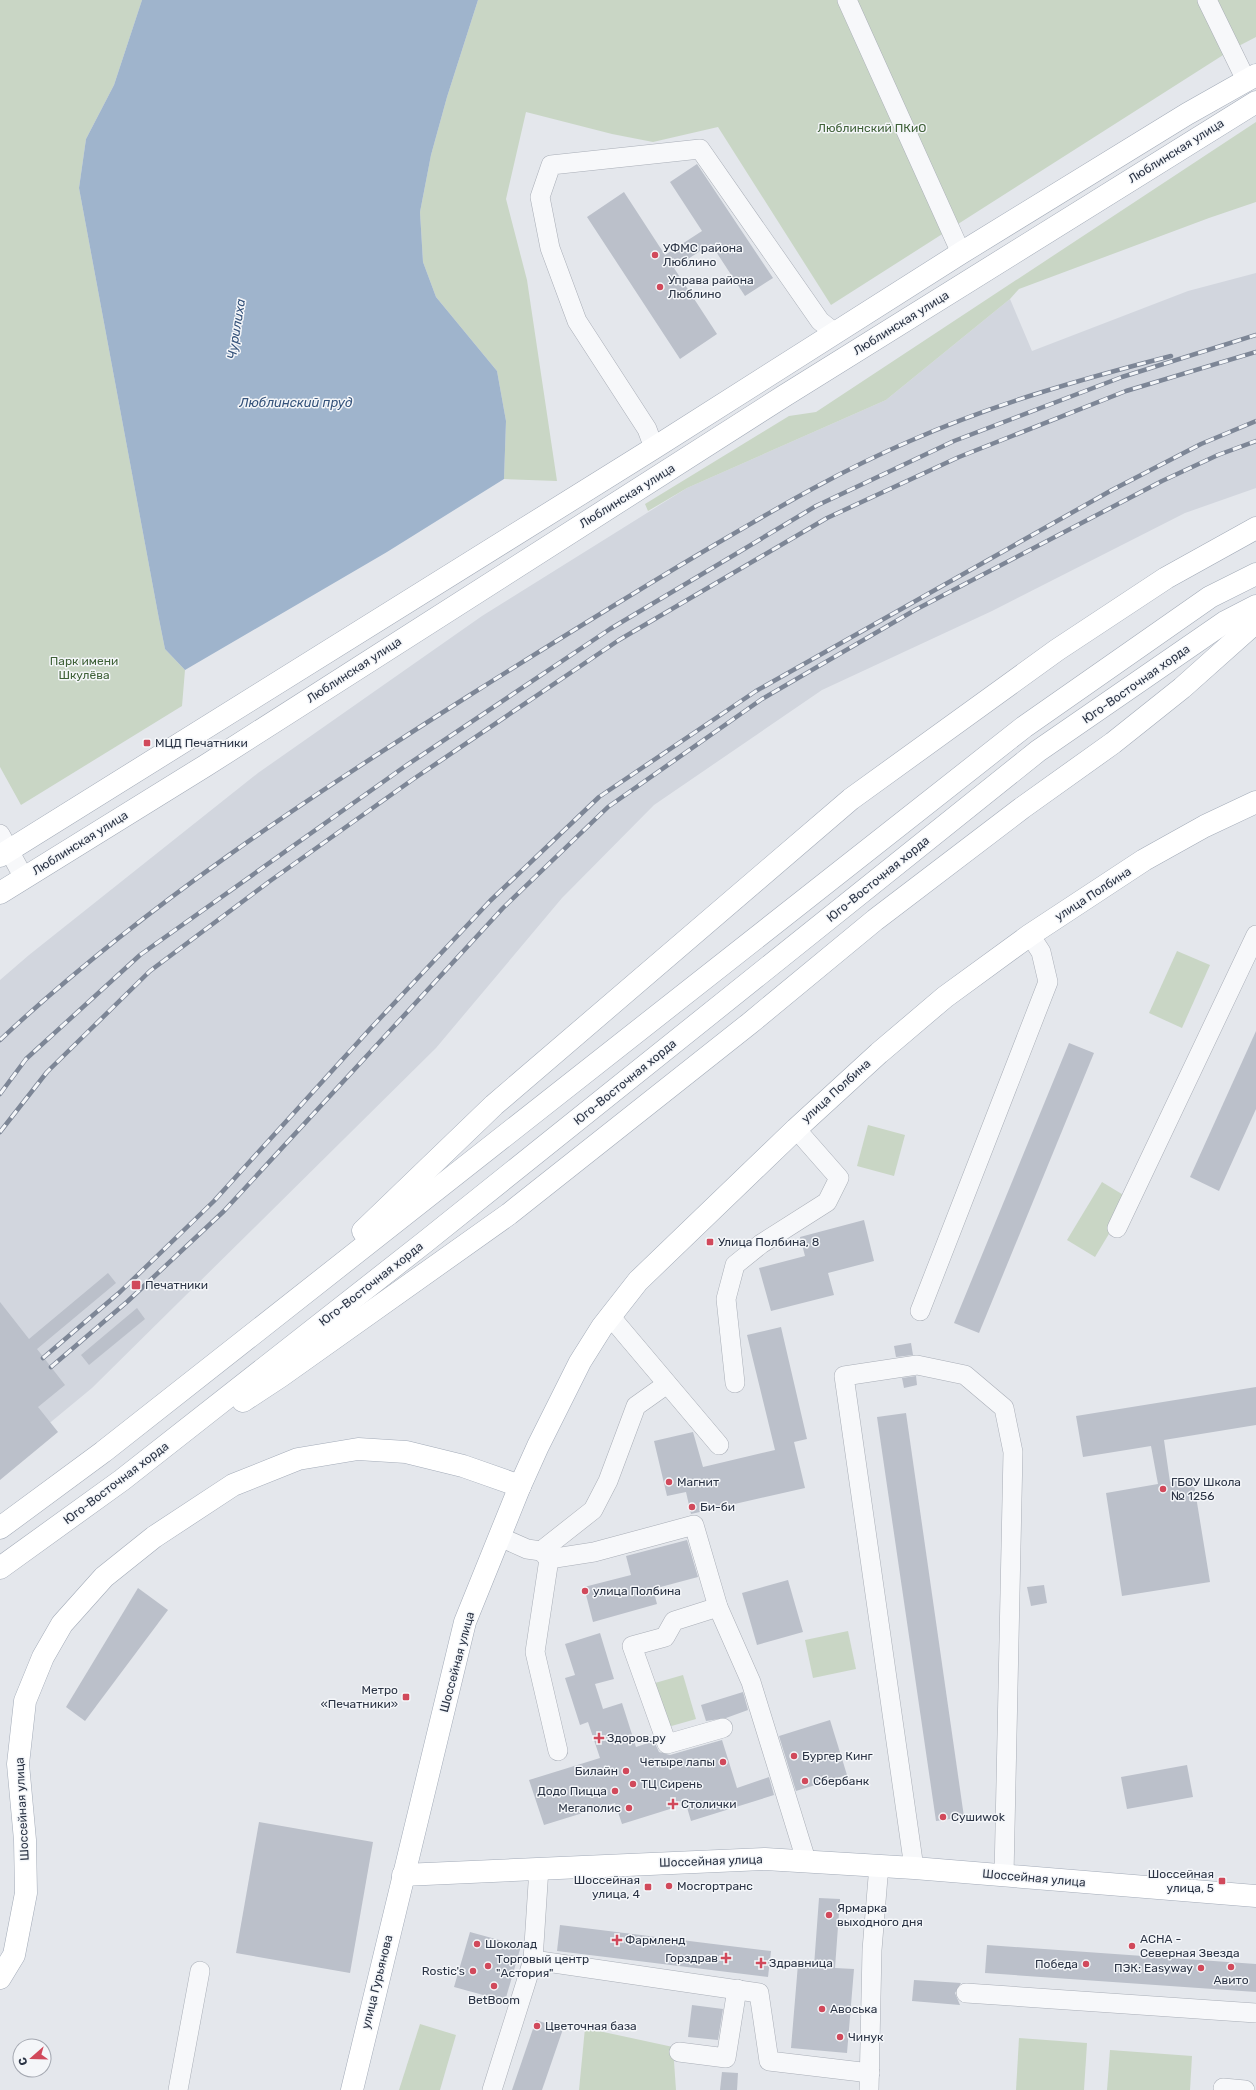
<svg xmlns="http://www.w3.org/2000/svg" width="1256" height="2090" viewBox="0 0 1256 2090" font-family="Rubik,sans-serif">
  <rect width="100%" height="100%" fill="#e4e7ec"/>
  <polygon fill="#d2d6de" points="1256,273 1256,488 1185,513 992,611 822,690 654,805 562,898 436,1048 92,1388 0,1464 0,980 29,955 258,773 482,616 687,488 886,400 1010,299 1032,351 1188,291"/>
  <g fill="#c9d6c5">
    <polygon points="0,0 142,0 114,85 86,139 79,188 159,619 165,649 185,670 182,706 21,805 0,767"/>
    <polygon points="478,0 1256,0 1256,37 1231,50 831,305 718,127 653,142 612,134 526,112 506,199 527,280 557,481 504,479 506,421 497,371 436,297 423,262 420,212 431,155 447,97"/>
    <polygon points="1256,122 1256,202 1209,218 1019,289 1010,299 886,400 687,488 648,511 645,504 789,416 816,412"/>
    <polygon points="1177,951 1210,965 1182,1028 1149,1013"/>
    <polygon points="868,1125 905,1135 894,1176 857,1166"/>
    <polygon points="1102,1182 1130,1199 1095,1257 1067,1240"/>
    <polygon points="848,1631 856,1669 813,1678 805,1640"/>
    <polygon points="683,1675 696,1719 668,1727 655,1683"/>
    <polygon points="420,2024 456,2035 440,2090 399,2090"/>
    <polygon points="585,2028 673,2047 676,2090 579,2090"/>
    <polygon points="1019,2038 1087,2043 1084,2090 1016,2090"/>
    <polygon points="1110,2050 1192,2056 1190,2090 1107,2090"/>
  </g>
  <polygon fill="#9fb4cc" points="142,0 478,0 447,97 431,155 420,212 423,262 436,297 497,371 506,421 504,479 387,552 185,670 165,649 159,619 79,188 86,139 114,85"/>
  <g fill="#bbc0ca">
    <polygon points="697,164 773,278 745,296 711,244 674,268 717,334 680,359 587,217 624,192 665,255 702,231 670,182"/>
    <polygon points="1256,1031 1256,1109 1219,1191 1190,1177"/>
    <polygon points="1069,1043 1094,1053 979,1333 954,1323"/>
    <polygon points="864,1220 874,1261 828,1273 834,1295 771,1311 759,1268 805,1256 800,1237"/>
    <polygon points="108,1273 116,1283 37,1349 65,1385 38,1407 58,1432 0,1480 0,1302 29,1339"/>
    <polygon points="137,1308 145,1319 89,1365 81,1355"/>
    <polygon points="781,1327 807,1439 794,1442 805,1488 691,1514 686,1492 667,1496 654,1441 693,1432 703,1467 775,1450 747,1335"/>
    <polygon points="911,1343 913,1355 896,1357 894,1346"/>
    <polygon points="916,1376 917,1385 904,1388 902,1378"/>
    <polygon points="1256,1387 1256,1425 1164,1440 1170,1482 1193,1478 1210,1582 1122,1596 1106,1493 1158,1484 1151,1446 1083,1457 1076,1416"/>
    <polygon points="906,1413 964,1817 936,1821 877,1417"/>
    <polygon points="687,1540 698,1577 653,1589 657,1604 593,1622 584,1587 631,1575 626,1556"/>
    <polygon points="788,1580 803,1632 757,1645 742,1593"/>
    <polygon points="1044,1585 1047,1603 1031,1606 1027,1587"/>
    <polygon points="138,1588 168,1610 85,1721 66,1707"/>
    <polygon points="600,1633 614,1679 595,1684 603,1709 622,1703 636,1747 654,1741 659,1752 670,1755 722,1740 737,1788 769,1777 774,1795 691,1821 686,1804 622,1824 615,1803 544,1825 529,1780 600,1758 588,1722 580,1725 565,1678 575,1675 565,1644"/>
    <polygon points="743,1692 748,1710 726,1718 706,1721 701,1705"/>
    <polygon points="830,1720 847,1775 796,1791 779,1736"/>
    <polygon points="1187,1765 1193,1797 1127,1809 1121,1777"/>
    <polygon points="259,1822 373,1842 350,1973 236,1953"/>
    <polygon points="819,1898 840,1899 835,1968 854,1969 847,2053 791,2048 798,1964 814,1966"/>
    <polygon points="560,1925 771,1951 768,1977 557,1951"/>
    <polygon points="470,1932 521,1946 505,2001 454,1987"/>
    <polygon points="987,1945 1256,1964 1256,1992 985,1973"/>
    <polygon points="914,1980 961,1983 955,1993 960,2005 912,2001"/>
    <polygon points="692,2005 723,2009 718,2040 688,2037"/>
    <polygon points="536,2020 563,2029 542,2090 512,2090"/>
    <polygon points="722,2072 738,2073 737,2090 720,2090"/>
  </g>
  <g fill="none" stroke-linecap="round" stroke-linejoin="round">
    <g stroke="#a9aeb7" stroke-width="20">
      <g id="minor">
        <polyline points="847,0 961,253"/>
        <polyline points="1207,0 1246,80"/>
        <polyline points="654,448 647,429 577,321 550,248 540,197 551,165 700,149 820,321 835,333"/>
        <polyline points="0,834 24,878"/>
        <polyline points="1117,1228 1256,935"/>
        <polyline points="920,1311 1048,982 1041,952 1030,935"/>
        <polyline points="610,1316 719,1445"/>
        <polyline points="735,1383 726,1299 735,1265 761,1244 827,1202 839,1178 796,1129"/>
        <polyline points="500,1537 527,1549 541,1551 549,1559 594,1552 694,1525 718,1607 751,1682 806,1860"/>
        <polyline points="541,1551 593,1510 608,1481 636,1406 667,1384"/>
        <polyline points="549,1559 535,1652 558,1751"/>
        <polyline points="718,1607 674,1621 665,1637 632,1646 667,1744 723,1728"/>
        <polyline points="914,1868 844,1376 917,1365 965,1375 1004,1408 1013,1452 1004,1876"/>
        <polyline points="533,1960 539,1868"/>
        <polyline points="966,1993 1256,2013"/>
        <polyline points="679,2052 726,2058 737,1989"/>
        <polyline points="1223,2088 1245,2090"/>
        <polyline points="178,2090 200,1971"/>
        <polyline points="492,2090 533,1960 759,1993 769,2061 870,2073"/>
        <polyline points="869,2090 872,1950 879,1865"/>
      </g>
    </g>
    <g stroke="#a3abb8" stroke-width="23">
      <g id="major">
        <polyline points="0,856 654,448 961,253 1187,114 1256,75"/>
        <polyline points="0,893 205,766 784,396 1256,102"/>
        <polyline points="363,1231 494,1105 851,799 1057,650 1166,578 1256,528"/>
        <polyline points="243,1401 281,1376 509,1214 749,1024 875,920 1022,808 1113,743 1182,688 1256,622"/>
        <polyline points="0,1528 103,1452 1024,727 1210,597 1256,574"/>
        <polyline points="0,1568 122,1480 425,1242 1038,751 1225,622 1256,606"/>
        <polyline points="403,1875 765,1859 914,1868 1256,1896"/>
        <polyline points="0,1978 14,1955 26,1893 25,1840 18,1764 25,1701 43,1657 62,1624 104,1577 154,1537 233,1485 298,1459 358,1449 406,1452 463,1466 520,1486"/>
        <polyline points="352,2090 465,1622 520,1486 538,1446 580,1362 602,1327 638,1281 796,1129 879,1053 945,997 1030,935 1144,860 1205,826 1256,802"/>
      </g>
    </g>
    <use href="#minor" stroke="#f7f8fa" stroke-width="19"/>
    <use href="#major" stroke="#fff" stroke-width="22"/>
    <g stroke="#7d8696" stroke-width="4.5">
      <g id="rail">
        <path d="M0,1040C142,907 306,799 470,695C551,644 633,593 716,544C779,507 842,470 910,441C993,404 1082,379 1171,356"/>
        <polyline points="0,1094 26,1059 140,955 404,767 610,629 816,506 954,441 1122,377 1256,335"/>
        <polyline points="0,1132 47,1072 150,971 270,881 412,780 619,640 827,518 959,457 1126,391 1256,352"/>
        <polyline points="43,1358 120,1292 214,1201 370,1029 490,901 599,797 756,691 1112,490 1201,444 1256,421"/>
        <polyline points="51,1367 128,1301 224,1211 503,908 608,807 762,699 915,610 1162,481 1218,455 1256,441"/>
      </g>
    </g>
    <use href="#rail" stroke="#f4f6f9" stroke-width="3" stroke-dasharray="9" stroke-linecap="butt"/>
  </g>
  <g fill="#d1495b" stroke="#f4f6f9" stroke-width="1.5">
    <circle cx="655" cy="255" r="4"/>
    <circle cx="660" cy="287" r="4"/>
    <rect x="143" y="739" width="8" height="8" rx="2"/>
    <rect x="706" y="1238" width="8" height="8" rx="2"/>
    <rect x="131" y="1280" width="10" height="10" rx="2"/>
    <circle cx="669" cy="1482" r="4"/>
    <circle cx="1163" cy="1489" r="4"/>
    <circle cx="692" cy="1507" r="4"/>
    <circle cx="585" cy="1591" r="4"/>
    <rect x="402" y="1693" width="8" height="8" rx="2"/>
    <path d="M597 1732h4v4h4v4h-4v4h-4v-4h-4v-4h4z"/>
    <circle cx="794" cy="1756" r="4"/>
    <circle cx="723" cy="1762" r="4"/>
    <circle cx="626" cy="1771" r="4"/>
    <circle cx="805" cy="1781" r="4"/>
    <circle cx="633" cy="1784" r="4"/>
    <circle cx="615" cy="1791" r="4"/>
    <path d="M671 1798h4v4h4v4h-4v4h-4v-4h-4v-4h4z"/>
    <circle cx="629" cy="1808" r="4"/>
    <circle cx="943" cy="1817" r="4"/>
    <rect x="1218" y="1877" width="8" height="8" rx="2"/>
    <circle cx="669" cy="1886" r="4"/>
    <rect x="644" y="1883" width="8" height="8" rx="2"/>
    <circle cx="829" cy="1915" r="4"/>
    <path d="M615 1934h4v4h4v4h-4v4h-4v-4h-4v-4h4z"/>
    <circle cx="477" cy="1944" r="4"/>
    <circle cx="1132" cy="1946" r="4"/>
    <path d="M724 1952h4v4h4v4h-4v4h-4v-4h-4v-4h4z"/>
    <path d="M759 1957h4v4h4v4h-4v4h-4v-4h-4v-4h4z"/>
    <circle cx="1086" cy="1964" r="4"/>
    <circle cx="488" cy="1966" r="4"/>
    <circle cx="1231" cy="1967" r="4"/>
    <circle cx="1201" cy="1968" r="4"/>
    <circle cx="473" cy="1971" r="4"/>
    <circle cx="494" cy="1986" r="4"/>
    <circle cx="822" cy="2009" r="4"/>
    <circle cx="537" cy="2026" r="4"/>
    <circle cx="840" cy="2037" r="4"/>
  </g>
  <g text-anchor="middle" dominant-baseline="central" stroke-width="3" stroke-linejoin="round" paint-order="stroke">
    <g font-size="12" fill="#3f6138" stroke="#f4f6f9">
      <text x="872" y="128">Люблинский ПКиО</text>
      <text x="84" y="661">Парк имени<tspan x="84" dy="14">Шкулёва</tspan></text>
    </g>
    <g font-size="12" fill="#2b3445" stroke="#f4f6f9">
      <text transform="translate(1176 151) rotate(-32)">Люблинская улица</text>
      <text transform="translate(901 323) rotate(-32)">Люблинская улица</text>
      <text transform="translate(627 496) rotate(-32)">Люблинская улица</text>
      <text transform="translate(354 670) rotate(-33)">Люблинская улица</text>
      <text transform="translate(1136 684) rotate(-35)">Юго-Восточная хорда</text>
      <text transform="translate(80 843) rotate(-32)">Люблинская улица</text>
      <text transform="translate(878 879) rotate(-39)">Юго-Восточная хорда</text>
      <text transform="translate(1093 894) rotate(-33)">улица Полбина</text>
      <text transform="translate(625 1082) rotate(-39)">Юго-Восточная хорда</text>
      <text transform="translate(836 1091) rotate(-42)">улица Полбина</text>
      <text transform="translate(371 1284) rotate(-38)">Юго-Восточная хорда</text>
      <text transform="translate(116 1483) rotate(-37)">Юго-Восточная хорда</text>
      <text transform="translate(457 1662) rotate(-75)">Шоссейная улица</text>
      <text transform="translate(22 1809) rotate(-93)">Шоссейная улица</text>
      <text transform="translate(711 1861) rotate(-2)">Шоссейная улица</text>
      <text transform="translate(1034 1878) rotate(5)">Шоссейная улица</text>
      <text transform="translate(377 1982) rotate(-76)">улица Гурьянова</text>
    </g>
    <g font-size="12" fill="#2b3445" stroke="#f4f6f9" text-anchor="start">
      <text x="663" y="248">УФМС района<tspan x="663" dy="14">Люблино</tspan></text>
      <text x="668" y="280">Управа района<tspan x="668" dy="14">Люблино</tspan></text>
      <text x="155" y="743">МЦД Печатники</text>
      <text x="718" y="1242">Улица Полбина, 8</text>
      <text x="145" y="1285">Печатники</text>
      <text x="677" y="1482">Магнит</text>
      <text x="1171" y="1482">ГБОУ Школа<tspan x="1171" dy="14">№ 1256</tspan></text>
      <text x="700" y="1507">Би-би</text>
      <text x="593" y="1591">улица Полбина</text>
      <text x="398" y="1690" text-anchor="end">Метро<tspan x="398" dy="14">«Печатники»</tspan></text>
      <text x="607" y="1738">Здоров.ру</text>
      <text x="802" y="1756">Бургер Кинг</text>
      <text x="715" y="1762" text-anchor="end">Четыре лапы</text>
      <text x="618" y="1771" text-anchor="end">Билайн</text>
      <text x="813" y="1781">Сбербанк</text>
      <text x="641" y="1784">ТЦ Сирень</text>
      <text x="607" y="1791" text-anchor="end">Додо Пицца</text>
      <text x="681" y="1804">Столички</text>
      <text x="621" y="1808" text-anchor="end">Мегаполис</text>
      <text x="951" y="1817">Сушиwok</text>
      <text x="1214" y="1874" text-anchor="end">Шоссейная<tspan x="1214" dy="14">улица, 5</tspan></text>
      <text x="640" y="1880" text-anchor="end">Шоссейная<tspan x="640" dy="14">улица, 4</tspan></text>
      <text x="677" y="1886">Мосгортранс</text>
      <text x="837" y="1908">Ярмарка<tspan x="837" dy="14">выходного дня</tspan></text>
      <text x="1140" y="1939">АСНА -<tspan x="1140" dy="14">Северная Звезда</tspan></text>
      <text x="625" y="1940">Фармленд</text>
      <text x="485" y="1944">Шоколад</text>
      <text x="718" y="1958" text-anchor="end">Горздрав</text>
      <text x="496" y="1959">Торговый центр<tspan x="496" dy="14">"Астория"</tspan></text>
      <text x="769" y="1963">Здравница</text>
      <text x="1078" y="1964" text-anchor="end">Победа</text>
      <text x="1193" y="1968" text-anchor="end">ПЭК: Easyway</text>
      <text x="465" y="1971" text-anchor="end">Rostic's</text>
      <text x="1231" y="1980" text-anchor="middle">Авито</text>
      <text x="494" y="2000" text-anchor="middle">BetBoom</text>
      <text x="830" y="2009">Авоська</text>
      <text x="545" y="2026">Цветочная база</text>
      <text x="848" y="2037">Чинук</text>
    </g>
    <g font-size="13" font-style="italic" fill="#34527a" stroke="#f4f6f9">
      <text transform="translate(236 329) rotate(-81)">Чурилиха</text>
      <text x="296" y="402">Люблинский пруд</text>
    </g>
  </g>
  <g transform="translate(32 2058) rotate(250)"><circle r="19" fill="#f4f6f9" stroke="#a4a8b1"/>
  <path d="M0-3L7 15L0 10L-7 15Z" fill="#d1495b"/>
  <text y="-6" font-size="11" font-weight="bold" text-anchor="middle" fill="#2b3445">С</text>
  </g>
</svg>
